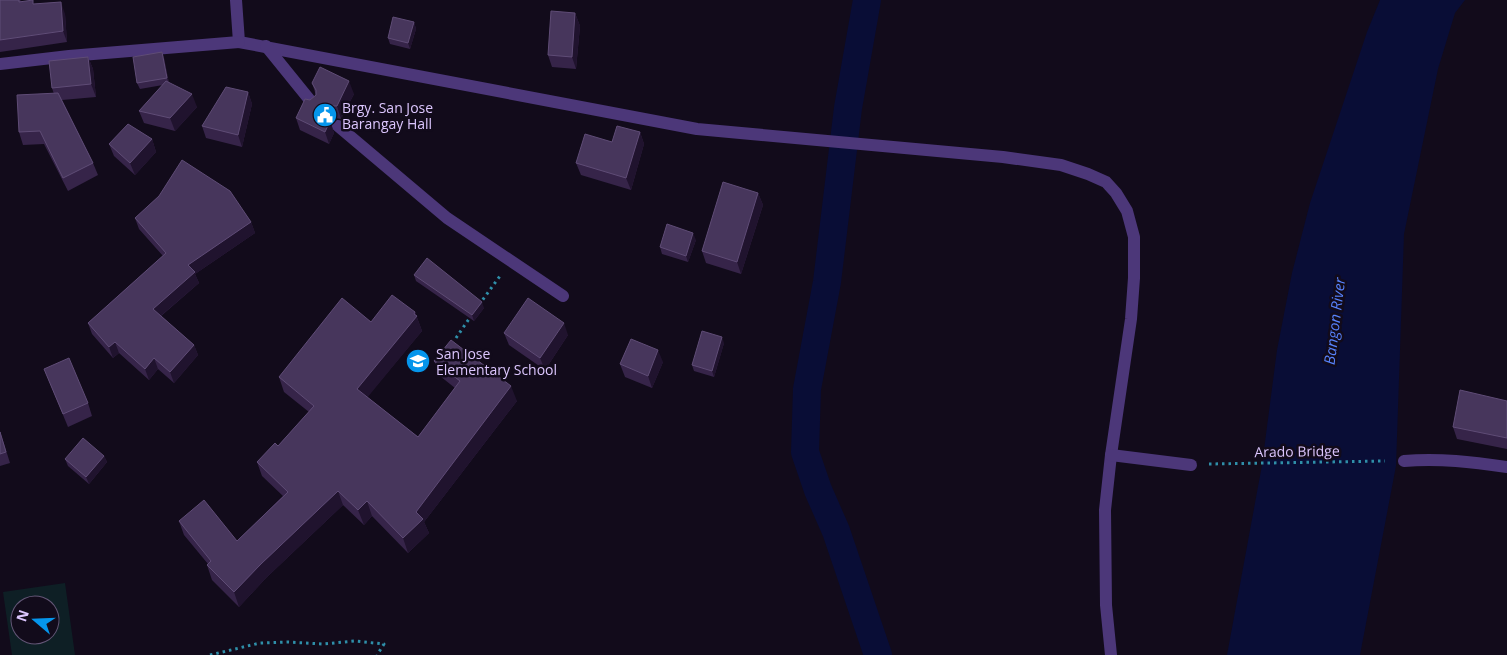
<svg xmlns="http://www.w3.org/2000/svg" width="1507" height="655" viewBox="0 0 1507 655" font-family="'Open Sans',sans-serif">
  <rect width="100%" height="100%" fill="#120b1b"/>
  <path fill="#0e1f25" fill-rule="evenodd" d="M65,583L75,655H12L3,592ZM20,605H50V635H20Z"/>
  <polygon fill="#090d36" points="1380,0 1465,0 1455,13 1438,69 1404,234 1396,466 1360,655 1227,655 1262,465 1277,350 1292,273 1310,203 1367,32"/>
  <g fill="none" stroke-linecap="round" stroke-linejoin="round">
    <polyline stroke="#090d36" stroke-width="28" points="867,0 848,108 827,282 807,389 805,452 818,490 836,531 878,655"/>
    <g stroke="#2f8fa9" stroke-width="3" stroke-dasharray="2.5 4" stroke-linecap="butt">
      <polyline points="479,305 500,276"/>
      <polyline points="456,338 471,316"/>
      <polyline points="1209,464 1385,461"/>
      <polyline points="210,655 260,643 287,642 323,644 355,641 384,644 377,655"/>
    </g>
    <g stroke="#4c3779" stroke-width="12">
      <polyline points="236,0 239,42 697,129 1003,157 1061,165 1088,174 1106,182 1116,193 1127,211 1134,237 1134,278 1131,319 1111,455 1105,510 1106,605 1111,655"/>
      <polyline points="266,46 313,104"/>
      <polyline points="0,64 69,56 239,42"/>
      <polyline points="338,126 447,218 563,296"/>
      <polyline points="1111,455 1191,465"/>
      <path d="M1404,461C1439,458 1473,462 1507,467"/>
    </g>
  </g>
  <g fill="#362449">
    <polygon points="0,0 20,0 21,1 34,4 65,14 67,42 0,52"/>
    <polygon points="575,13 580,26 576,69 552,67 548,55"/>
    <polygon points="414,22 416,29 410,49 390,44 388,38"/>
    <polygon points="162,52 164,58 169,83 197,107 175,131 144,123 139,111 163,85 140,89 137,83"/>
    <polygon points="88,57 93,69 96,97 62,100 93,163 98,175 68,191 44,144 23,145 19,132 54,94 52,88"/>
    <polygon points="312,83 354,94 341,119 336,118 332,121 331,125 334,133 329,144 300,130 296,118 310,100 316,95"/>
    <polygon points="248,92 252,104 242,147 206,138 202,126"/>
    <polygon points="640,132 644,144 631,190 581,175 576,163 612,142"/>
    <polygon points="152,139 156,152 135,175 114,156 109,144"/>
    <polygon points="758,193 763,205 741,274 706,263 702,251"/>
    <polygon points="135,218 251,222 255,233 195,274 199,283 161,316 194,345 198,355 174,383 158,369 149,380 119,353 113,358 92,334 88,323 163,256 139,229"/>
    <polygon points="696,240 688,262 662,254 660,247"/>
    <polygon points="414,275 484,308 474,321 416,281"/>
    <polygon points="415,312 422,331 367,397 418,437 455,388 440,376 434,361 517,401 424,522 429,533 408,553 372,516 364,525 343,505 266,578 239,607 212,580 207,565 208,564 184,535 179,521 237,541 283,496 262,476 257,462 278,446 309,412 284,392 279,377 371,322"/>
    <polygon points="504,333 568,335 545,370 509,345"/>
    <polygon points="724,343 714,377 694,371 692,365"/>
    <polygon points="663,362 652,388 625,377 620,364"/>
    <polygon points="44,369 88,403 92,416 68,427"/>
    <polygon points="1507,401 1507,449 1457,439 1453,427"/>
    <polygon points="0,431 10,463 0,466"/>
    <polygon points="104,456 107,462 89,484 68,466 65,459"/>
  </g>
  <g fill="#20132e">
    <polygon points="61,2 65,14 67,42 63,31"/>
    <polygon points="575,13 580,26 576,69 572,57"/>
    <polygon points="414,22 416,29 410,49 408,43"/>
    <polygon points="162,52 164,58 169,84 167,78"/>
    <polygon points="88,57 93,69 96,97 91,84"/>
    <polygon points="349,81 354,94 341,119 337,106"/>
    <polygon points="248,92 252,104 242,147 238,135"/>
    <polygon points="192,94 197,107 175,131 170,118"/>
    <polygon points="331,106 336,118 332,121 331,125 334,133 329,144 325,132 327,109"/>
    <polygon points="640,132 644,144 631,190 626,178"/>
    <polygon points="152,139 156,152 135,175 130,163"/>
    <polygon points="758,193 763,205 741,274 737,262"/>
    <polygon points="251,222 255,233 195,274 199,283 157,319 153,309 188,265"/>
    <polygon points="693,233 696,240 688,262 686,256"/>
    <polygon points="482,302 484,308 474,321 472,315"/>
    <polygon points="415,312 422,331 362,404 357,389"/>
    <polygon points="564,323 568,335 545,370 540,358"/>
    <polygon points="722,337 724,343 714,377 712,371"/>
    <polygon points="115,342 119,353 113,358 109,347"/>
    <polygon points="194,345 198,355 174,383 170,372"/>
    <polygon points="658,350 663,362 652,388 648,376"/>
    <polygon points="154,358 158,369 149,380 145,369"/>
    <polygon points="511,386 517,401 424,522 429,533 408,553 403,538 416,512"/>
    <polygon points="104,456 107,462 89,484 86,477"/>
    <polygon points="338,491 343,505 266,578 239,607 234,592 261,564"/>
    <polygon points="367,501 372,516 364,525 358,510"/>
  </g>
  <g fill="#47365c" stroke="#5f4c76">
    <polygon points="0,0 19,0 19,2 33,0 33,4 61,2 63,31 0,40"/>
    <polygon points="551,11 575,13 572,57 548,55"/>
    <polygon points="393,17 414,22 408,43 388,38"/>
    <polygon points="162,52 167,78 137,83 133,57"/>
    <polygon points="88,57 91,84 52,88 49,61"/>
    <polygon points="320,67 349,81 337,106 331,106 327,109 326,116 330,121 325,132 296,118 305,99 310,100 316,95 316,90 312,83"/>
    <polygon points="166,81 192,94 170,118 139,111"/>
    <polygon points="226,87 248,92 238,135 202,126"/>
    <polygon points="58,93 93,163 63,178 40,131 19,132 17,95"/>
    <polygon points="128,124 152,139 130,163 109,144"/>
    <polygon points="617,126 640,132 626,178 576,163 585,134 612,142"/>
    <polygon points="182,160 230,191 251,222 188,265 195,272 153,309 194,345 170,372 154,358 145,369 115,342 109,347 88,323 166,253 135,218 159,196"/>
    <polygon points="723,182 758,193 737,262 702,251"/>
    <polygon points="667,224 693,233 686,256 660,247"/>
    <polygon points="427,258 482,302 472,315 414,275"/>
    <polygon points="392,295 415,312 414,314 417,316 357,389 418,437 460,381 434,361 451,340 511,386 416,512 423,519 403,538 367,501 358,510 338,491 261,564 234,592 207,565 211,561 179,521 204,500 237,541 288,492 257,462 275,443 278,446 314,406 279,377 342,298 371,322"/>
    <polygon points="528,298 564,323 540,358 504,333"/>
    <polygon points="702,331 722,337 712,371 692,365"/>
    <polygon points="631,339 658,350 648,376 620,364"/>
    <polygon points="69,358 88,403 63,414 44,369"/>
    <polygon points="1460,390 1507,401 1507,438 1453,427"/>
    <polygon points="0,432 6,452 0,454"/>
    <polygon points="83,438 104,456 86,477 65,459"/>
  </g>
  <defs>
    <g id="civic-disc" transform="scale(1.25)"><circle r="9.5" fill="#0595eb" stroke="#120b1b"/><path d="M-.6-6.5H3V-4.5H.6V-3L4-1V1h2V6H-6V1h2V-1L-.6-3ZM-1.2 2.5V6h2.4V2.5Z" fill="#fff"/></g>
    <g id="school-disc" transform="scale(1.25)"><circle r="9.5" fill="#0595eb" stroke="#120b1b"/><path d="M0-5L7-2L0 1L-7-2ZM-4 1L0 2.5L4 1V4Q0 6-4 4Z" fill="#fff"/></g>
  </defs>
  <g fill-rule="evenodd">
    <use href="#civic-disc" x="325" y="115"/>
    <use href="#school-disc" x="418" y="361"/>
  </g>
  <g text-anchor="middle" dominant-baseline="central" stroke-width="5" stroke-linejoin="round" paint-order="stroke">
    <g font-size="14" fill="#dcc6fe" stroke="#120b1b" text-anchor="start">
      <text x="342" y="107">Brgy. San Jose<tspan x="342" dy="16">Barangay Hall</tspan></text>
      <text x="436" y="353">San Jose<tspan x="436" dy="16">Elementary School</tspan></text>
    </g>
    <g font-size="14" fill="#dcc6fe" stroke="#120b1b">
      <text transform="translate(1297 451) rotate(-1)">Arado Bridge</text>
    </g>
    <g font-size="15" font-style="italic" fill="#5782fb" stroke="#120b1b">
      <text transform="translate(1334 321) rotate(-83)">Bangon River</text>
    </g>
  </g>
  <g transform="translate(35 620) rotate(289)"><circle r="24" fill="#120b1b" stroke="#635676"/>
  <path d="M0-4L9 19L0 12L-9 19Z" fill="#0595eb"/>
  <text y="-8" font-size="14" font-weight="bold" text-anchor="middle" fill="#dcc6fe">N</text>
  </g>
</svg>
